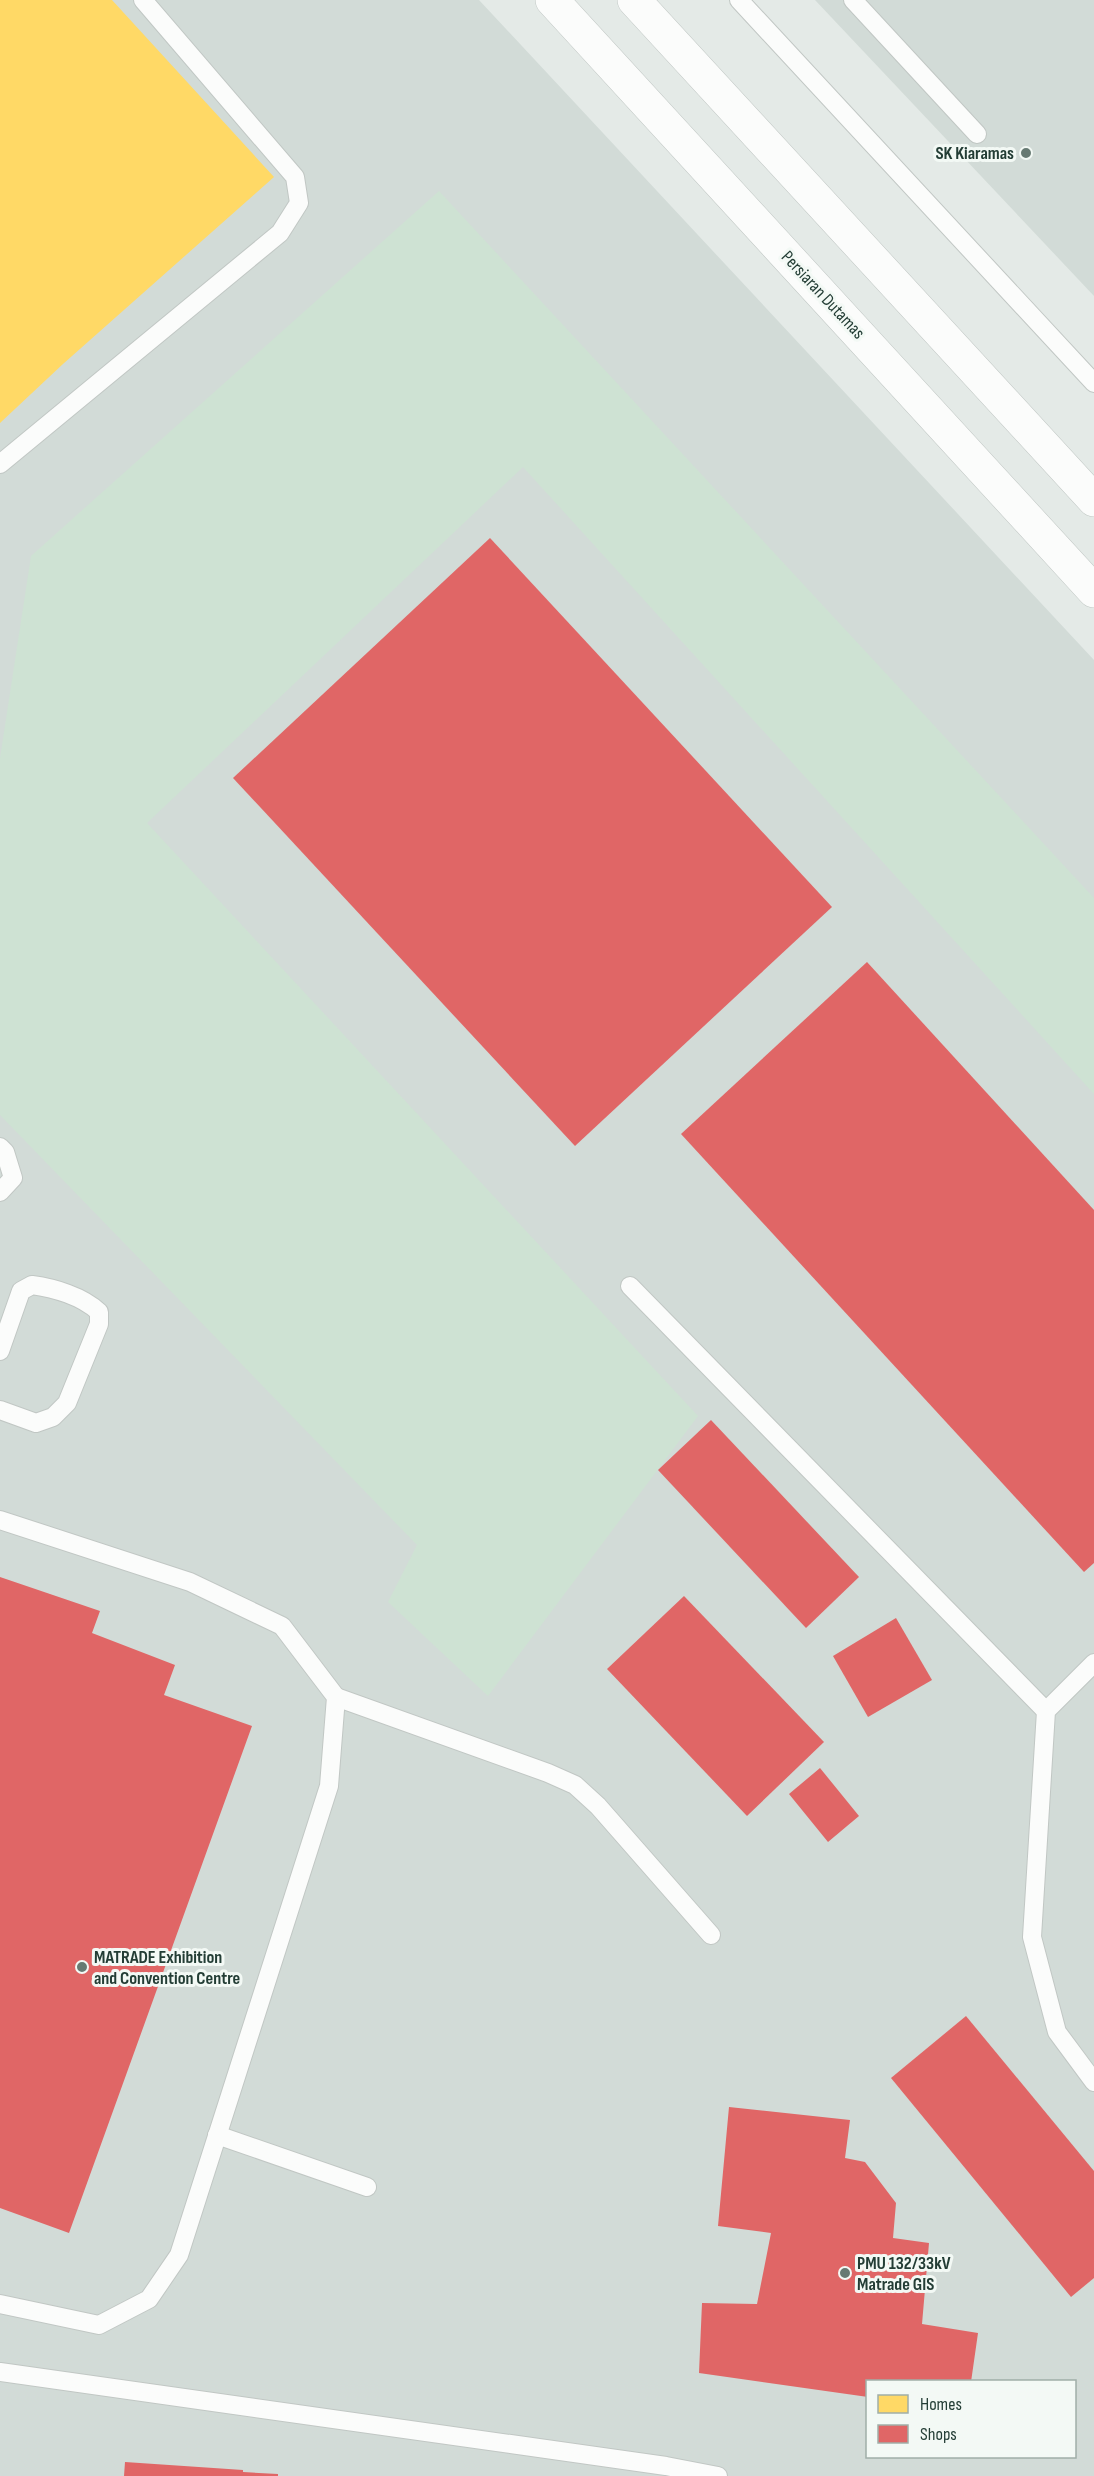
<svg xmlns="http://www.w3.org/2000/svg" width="1094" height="2476" viewBox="0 0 1094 2476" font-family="'Sofia Sans Condensed',sans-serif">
  <rect width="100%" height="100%" fill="#e4eae7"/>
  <g fill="#d2dbd7" fill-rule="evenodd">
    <path d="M0,0H479L1094,660V2476H0ZM868,2382H1074V2456H868Z"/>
    <polygon points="815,0 1094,0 1094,296"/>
  </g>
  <polygon fill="#cee2d3" points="439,191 1094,898 1094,1094 523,467 147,823 698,1416 488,1696 388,1602 417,1545 0,1115 0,758 31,556"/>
  <polygon fill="#ffd966" points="0,0 112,0 274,177 63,364 0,423"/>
  <g fill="#e06666">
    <polygon points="490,538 832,907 575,1146 233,778"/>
    <polygon points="867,962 1094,1210 1094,1563 1084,1572 681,1134"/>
    <polygon points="711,1420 859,1577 806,1628 658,1470"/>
    <polygon points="0,1577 100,1611 92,1633 175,1665 164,1695 252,1726 69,2233 0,2208"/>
    <polygon points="684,1596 824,1742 747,1816 607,1669"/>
    <polygon points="896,1618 932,1680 868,1717 833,1656"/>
    <polygon points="820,1768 859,1816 828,1842 789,1794"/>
    <polygon points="966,2016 1094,2171 1094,2278 1071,2297 891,2078"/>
    <polygon points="729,2107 850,2120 845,2158 865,2162 896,2203 893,2238 929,2243 922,2324 978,2333 971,2382 868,2382 868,2397 699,2373 702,2303 757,2304 771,2233 718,2226"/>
    <polygon points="125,2462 243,2470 243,2472 278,2474 278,2476 124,2476"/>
  </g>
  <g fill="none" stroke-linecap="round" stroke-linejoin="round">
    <g stroke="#c1c7c4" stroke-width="20">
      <g id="lane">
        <polyline points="739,0 1094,383"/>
        <polyline points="853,0 977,134"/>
        <polyline points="0,464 280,233 299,203 295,177 143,0"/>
        <polyline points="0,1147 5,1152 13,1178 0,1192"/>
        <polyline points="630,1286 1046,1711"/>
        <path d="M0,1351L21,1291L32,1285C54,1288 82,1296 99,1312V1324L67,1403L53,1417L36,1423L0,1410"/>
        <polyline points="0,1520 190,1582 282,1626 336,1697 329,1786 179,2255 149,2299 99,2325 0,2304"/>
        <polyline points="1094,1663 1046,1711 1032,1937 1057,2032 1094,2082"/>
        <polyline points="336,1697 548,1773 575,1785 598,1806 711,1935"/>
        <polyline points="217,2135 367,2187"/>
        <polyline points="0,2372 666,2466 718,2476"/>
      </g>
    </g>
    <g stroke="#c0c7c4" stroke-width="34">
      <g id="secondary">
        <polyline points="552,0 1094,591"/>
        <polyline points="634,0 1094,500"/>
      </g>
    </g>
    <use href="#lane" stroke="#fbfcfb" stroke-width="18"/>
    <use href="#secondary" stroke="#fbfcfb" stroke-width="33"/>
  </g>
  <g fill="#677a73" stroke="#f3f9f5" stroke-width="2">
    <circle cx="1026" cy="153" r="6"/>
    <circle cx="82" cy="1967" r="6"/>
    <circle cx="845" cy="2273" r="6"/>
  </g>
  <g text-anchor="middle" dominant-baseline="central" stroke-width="6" stroke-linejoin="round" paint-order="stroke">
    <g font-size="18" font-weight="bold" fill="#233d35" stroke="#f3f9f5" text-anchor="start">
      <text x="1014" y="153" text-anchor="end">SK Kiaramas</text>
      <text x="94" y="1957">MATRADE Exhibition<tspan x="94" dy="21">and Convention Centre</tspan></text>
      <text x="857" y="2263">PMU 132/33kV<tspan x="857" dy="21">Matrade GIS</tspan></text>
    </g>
    <g font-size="18" fill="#233d35" stroke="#f3f9f5">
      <text transform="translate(823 295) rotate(47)">Persiaran Dutamas</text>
    </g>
  </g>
  <rect x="866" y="2380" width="210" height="78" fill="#f3f9f5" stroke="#a0aea8" stroke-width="1.5"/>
  <rect x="878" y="2395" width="30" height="18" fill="#ffd966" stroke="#a0aea8" stroke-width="1.5"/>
  <text x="920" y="2410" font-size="18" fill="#233d35">Homes</text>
  <rect x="878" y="2425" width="30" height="18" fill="#e06666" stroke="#a0aea8" stroke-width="1.5"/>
  <text x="920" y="2440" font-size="18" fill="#233d35">Shops</text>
</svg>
